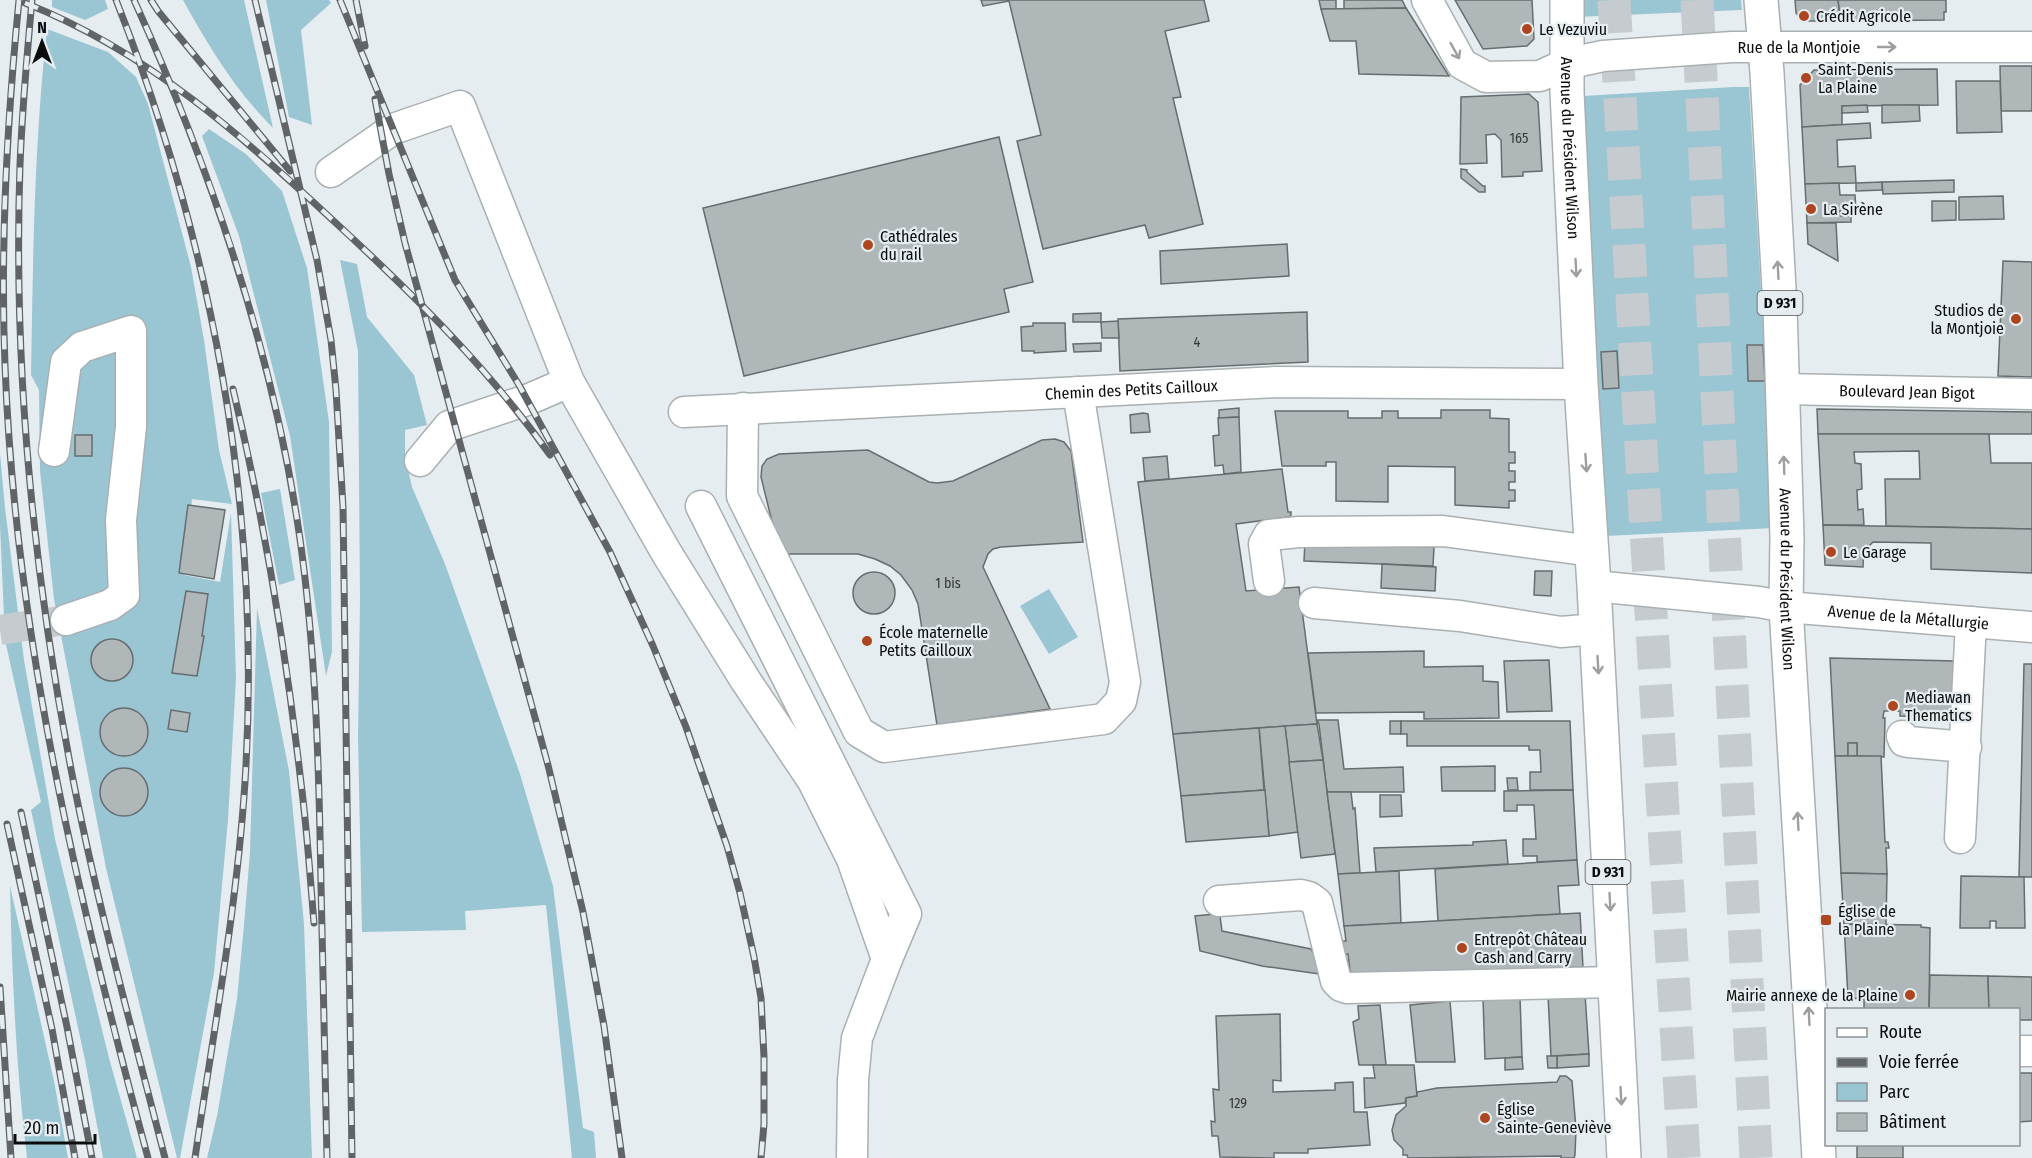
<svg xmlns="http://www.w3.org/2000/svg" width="2032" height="1158" viewBox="0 0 2032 1158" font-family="'Fira Sans Condensed',sans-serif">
  <rect width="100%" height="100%" fill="#e6edf0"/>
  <g fill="#9ac5d3">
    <polygon points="52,0 105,0 108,9 85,20 52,7"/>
    <path d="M183,0H244L273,128C235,90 209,47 183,0Z"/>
    <polygon points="266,0 329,0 331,3 301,30 312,125 289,117"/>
    <polygon points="1574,0 1741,0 1742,10 1575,17"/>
    <path d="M47,29L108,52L136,77L148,104L191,267L204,340L219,450L232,504L192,499L184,575L220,582L231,513L236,678L228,820L214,973L180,1158H177L106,868L54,599L40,471L39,390L31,375C33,260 34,144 47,29Z"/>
    <polygon points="1733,87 1749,87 1775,528 1604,536 1584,96"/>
    <polygon points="209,129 246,154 282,191 307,268 329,422 332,652 326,676 290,436 239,236 202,136"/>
    <polygon points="340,260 357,264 367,317 414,375 427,425 405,430 405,457 412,487 445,564 520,774 553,886 583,1128 594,1132 596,1158 572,1158 546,905 465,911 466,930 362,932 358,737 360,600 358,351"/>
    <polygon points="0,454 5,508 24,660 55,839 109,1058 137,1158 103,1158 85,1060 31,810 41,802 5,640 0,525"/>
    <polygon points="280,489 295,580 279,585 261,493"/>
    <polygon points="1049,589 1078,637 1049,654 1020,606"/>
    <polygon points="257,608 289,771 304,924 312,1158 207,1158 217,1116 237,999 244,925 250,852"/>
    <path d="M10,886L54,1081L68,1158H27C16,1068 12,977 10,886Z"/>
  </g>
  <g fill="#b0b7b9" stroke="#676d6f" stroke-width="1.5">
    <polygon points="981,0 1204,0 1209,21 1165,31 1181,97 1173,98 1203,224 1149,238 1145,225 1043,249 1017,141 1041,135 1009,1 983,6"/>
    <polygon points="1319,0 1336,0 1336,9 1321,9"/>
    <polygon points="1344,0 1402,0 1406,8 1344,9"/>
    <polygon points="1455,0 1532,0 1534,39 1527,46 1483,49"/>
    <polygon points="1795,0 1838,0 1841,21 1803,21 1796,13"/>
    <polygon points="1838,0 1946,0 1946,12 1944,12 1944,20 1841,21"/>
    <polygon points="1406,8 1449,76 1359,74 1356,41 1330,41 1321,9"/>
    <polygon points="2000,66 2032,66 2032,111 2001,111"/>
    <polygon points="1937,69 1938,105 1842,106 1842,125 1802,127 1800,85 1814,70"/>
    <polygon points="1956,81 2000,81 2002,132 1957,133"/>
    <polygon points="1529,94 1538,102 1542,171 1523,172 1523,176 1502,177 1501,140 1495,134 1486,135 1487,163 1460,164 1461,97"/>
    <polygon points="1867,105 1868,112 1842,113 1842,106"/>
    <polygon points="1882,105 1919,105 1920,121 1882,123"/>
    <polygon points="1870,123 1871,138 1837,140 1838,167 1855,166 1856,183 1805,184 1802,127"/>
    <polygon points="999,137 1033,282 1004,289 1009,312 744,376 703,208"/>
    <polygon points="1461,169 1467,170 1467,172 1483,186 1485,186 1485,192 1479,192 1461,178"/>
    <polygon points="1954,180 1954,192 1883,194 1882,182"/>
    <polygon points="1882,182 1882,190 1856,191 1856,183"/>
    <polygon points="1839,183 1840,195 1855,195 1856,210 1840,211 1841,216 1851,216 1851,222 1807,223 1805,184"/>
    <polygon points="2003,196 2004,219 1959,220 1959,197"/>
    <polygon points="1932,201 1956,201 1956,220 1932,221"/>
    <polygon points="1807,223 1836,223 1838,261 1808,244"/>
    <polygon points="1287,244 1289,276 1161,284 1160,251"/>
    <polygon points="2003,261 2032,262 2032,377 1998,376"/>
    <polygon points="1307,312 1308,362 1120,371 1118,319"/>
    <polygon points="1101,313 1101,322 1073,322 1073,314"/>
    <polygon points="1118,321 1119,338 1102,338 1101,322"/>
    <polygon points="1033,323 1065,323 1066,351 1034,353 1034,351 1022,351 1021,327 1033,326"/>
    <polygon points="1101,343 1101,351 1074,352 1073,344"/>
    <polygon points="1747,345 1763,345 1765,381 1748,381"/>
    <polygon points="1617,351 1619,388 1603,389 1601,352"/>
    <polygon points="1239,408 1239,417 1219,418 1219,410"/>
    <polygon points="1817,409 2032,412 2032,434 1818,434"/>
    <polygon points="1441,410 1490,410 1490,418 1509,419 1509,452 1515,452 1515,463 1509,463 1509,471 1515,471 1515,482 1509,482 1509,490 1515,490 1515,501 1509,501 1509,508 1455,505 1455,467 1388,466 1388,502 1336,501 1336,462 1326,462 1326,466 1282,466 1275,411 1348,411 1348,418 1382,418 1382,411 1398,411 1398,418 1441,418"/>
    <polygon points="1143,413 1148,414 1150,432 1131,433 1130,415"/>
    <polygon points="1239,417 1241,472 1224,474 1223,465 1215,466 1213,436 1219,435 1218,418"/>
    <polygon points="1818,434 1989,434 1991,463 2032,463 2032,529 1886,526 1885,479 1920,479 1919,451 1854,452 1855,463 1861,464 1862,489 1857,490 1858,510 1863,509 1864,525 1823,525"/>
    <rect x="75" y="435" width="17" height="21"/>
    <polygon points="1055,439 1064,442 1071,451 1083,542 1001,547 993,549 988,554 983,567 1050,709 937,725 918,604 912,590 901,575 890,566 875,559 858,554 786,554 777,542 761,477 762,466 767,459 779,454 868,450 929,482 937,483 953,481 1042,440"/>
    <polygon points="1167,456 1169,479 1145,481 1143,458"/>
    <polygon points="1282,469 1288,512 1291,512 1291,515 1289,517 1236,524 1246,591 1299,587 1317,724 1173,734 1138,482"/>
    <polygon points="188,505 225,510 214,579 179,573"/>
    <polygon points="1823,525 2032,529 2032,573 1931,569 1931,543 1873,542 1869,546 1864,546 1863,567 1825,565"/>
    <polygon points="1305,541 1434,547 1433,566 1304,561"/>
    <polygon points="1382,564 1436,567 1435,591 1381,588"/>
    <polygon points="1535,571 1552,571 1551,596 1534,595"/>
    <circle cx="874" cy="593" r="21"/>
    <polygon points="186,591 208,594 202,636 204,636 197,676 172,673"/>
    <circle cx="112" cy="660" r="21"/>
    <polygon points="1424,651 1424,667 1483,666 1483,681 1498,682 1499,718 1424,719 1424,712 1316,713 1308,653"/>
    <polygon points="1830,658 1955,661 1953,718 1900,716 1900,711 1884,711 1883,718 1885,718 1884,757 1857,756 1857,743 1848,743 1848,756 1835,756"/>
    <polygon points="1549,660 1552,711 1507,712 1504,661"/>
    <polygon points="2024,664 2032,664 2032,877 2019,877"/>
    <circle cx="124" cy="732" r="24"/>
    <polygon points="171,710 190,713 187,732 168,729"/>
    <polygon points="1317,720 1338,720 1344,769 1403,767 1404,792 1327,792 1319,724"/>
    <rect x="1390" y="721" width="11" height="13"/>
    <polygon points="1401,721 1570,721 1573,790 1530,790 1530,772 1541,772 1540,750 1529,750 1529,746 1407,746 1407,734 1401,734"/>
    <polygon points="1317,724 1323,760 1289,762 1285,726"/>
    <polygon points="1285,726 1298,832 1269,836 1259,728"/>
    <polygon points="1259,728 1264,790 1181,796 1173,734"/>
    <rect x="1848" y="743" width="9" height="13"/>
    <polygon points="1835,756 1881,756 1885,842 1888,842 1889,848 1886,848 1887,874 1841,873"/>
    <polygon points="1323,760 1335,854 1301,858 1289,762"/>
    <polygon points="1495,766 1495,791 1442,791 1441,767"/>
    <circle cx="124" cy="792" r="24"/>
    <polygon points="1507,778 1517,778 1518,790 1508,790"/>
    <polygon points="1265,790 1269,836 1186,842 1181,796"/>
    <polygon points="1573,790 1577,860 1537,862 1537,856 1523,856 1523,839 1536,839 1534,805 1517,805 1517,811 1504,811 1504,791"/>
    <polygon points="1327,792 1351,792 1353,809 1355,808 1360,873 1338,874"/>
    <polygon points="1380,795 1401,795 1402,816 1380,817"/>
    <polygon points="1506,840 1508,864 1376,872 1374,848 1473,845 1473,842"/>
    <polygon points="1577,860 1579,885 1558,886 1560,914 1438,921 1435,869"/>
    <polygon points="1399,871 1401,923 1344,926 1338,874"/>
    <polygon points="1841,873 1887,874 1886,925 1844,924"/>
    <polygon points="1961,876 2024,877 2025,928 1996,928 1996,921 1990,921 1990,928 1960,928"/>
    <polygon points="1580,913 1583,967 1351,979 1348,954 1343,955 1341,941 1346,941 1344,926"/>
    <polygon points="1215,914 1220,916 1222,931 1311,949 1327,975 1262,966 1200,951 1195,916"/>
    <polygon points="1844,924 1921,925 1921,927 1930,928 1929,1010 1864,1010 1864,999 1848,998"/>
    <polygon points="1930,975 1988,976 1989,1010 1929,1010"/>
    <polygon points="1988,976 2032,977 2032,1020 2018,1020 2018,1010 1989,1010"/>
    <polygon points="1585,994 1589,1054 1551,1056 1548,995"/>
    <polygon points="1520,997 1522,1057 1485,1059 1483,998"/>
    <polygon points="1450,1001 1455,1062 1416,1062 1410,1005"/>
    <polygon points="1380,1005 1386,1065 1359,1065 1353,1022 1359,1019 1358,1006"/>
    <polygon points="1280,1014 1281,1081 1273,1080 1273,1092 1335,1090 1335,1083 1353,1082 1354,1112 1367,1112 1370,1145 1308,1149 1308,1153 1274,1153 1274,1158 1220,1157 1218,1136 1212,1136 1211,1121 1215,1122 1213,1089 1219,1090 1216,1016"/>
    <polygon points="1589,1054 1589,1066 1557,1068 1557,1056"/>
    <polygon points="1547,1056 1557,1056 1557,1068 1548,1068"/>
    <polygon points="1522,1057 1523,1069 1505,1070 1505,1058"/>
    <polygon points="1373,1065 1414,1065 1417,1096 1406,1098 1405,1103 1365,1108 1364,1078 1375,1078"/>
    <polygon points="2018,1073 2032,1073 2032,1121 2018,1122"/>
    <polygon points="1560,1076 1566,1076 1572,1081 1576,1129 1575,1155 1574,1158 1561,1158 1561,1156 1408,1158 1407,1155 1403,1155 1403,1149 1394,1140 1392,1130 1396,1115 1406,1106 1406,1098 1417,1096 1417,1092 1437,1088 1557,1082"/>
    <rect x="1857" y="1144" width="46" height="14"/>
  </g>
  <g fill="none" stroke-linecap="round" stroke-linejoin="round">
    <polyline stroke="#c5cbce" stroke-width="30" stroke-dasharray="30 15" stroke-linecap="butt" points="0,630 66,620"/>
    <g stroke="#c5cbce" stroke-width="33" stroke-dasharray="33 16" stroke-linecap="butt">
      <polyline points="1614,0 1684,1158"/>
      <polyline points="1697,0 1756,1158"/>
    </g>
    <g stroke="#a9b0b2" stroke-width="33">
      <g id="minor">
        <path id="s1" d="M1427,0L1462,64L1486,77L1540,76L1566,64L1603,56L1732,47H2032"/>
        <polyline points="331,172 393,129 460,106 569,382 666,552 746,681 813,781 852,859 887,959"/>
        <path id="s2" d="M1781,389L2032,394"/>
        <polyline points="743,408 742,496 859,732 884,747 1104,719 1121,701 1125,682 1078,392"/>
        <path id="s3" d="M684,412L1275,382L1581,384"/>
        <polyline points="54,451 66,362 82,347 131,331 131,427 121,520 124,595 110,605 66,620"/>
        <polyline points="420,461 449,426 527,400 569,382"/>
        <polyline points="701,506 906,914 887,959 857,1038 853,1080 852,1158"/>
        <polyline points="1269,581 1264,544 1269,535 1299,532 1443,531 1592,551"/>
        <path id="s4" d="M1594,586L1759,602L1786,607L2032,627"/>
        <polyline points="1314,603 1460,616 1561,632 1596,629"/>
        <polyline points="1902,736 1904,741 1909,742 1966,747"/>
        <polyline points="1960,838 1971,622"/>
        <polyline points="1219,901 1301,895 1309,897 1317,903 1336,981 1341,986 1347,988 1614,982"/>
        <polyline points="2018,1051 2032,1051"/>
      </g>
    </g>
    <g stroke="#a9b0b2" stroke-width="36">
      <g id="major">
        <path id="s5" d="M1567,0V92L1581,384L1594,586L1624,1158"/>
        <path id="s6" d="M1761,0L1767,73L1780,307L1787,537L1786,607L1819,1158"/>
      </g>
    </g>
    <use href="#minor" stroke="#fff" stroke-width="30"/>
    <use href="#major" stroke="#fff" stroke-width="33"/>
    <g stroke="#606466" stroke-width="7">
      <g id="rail">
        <path d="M19,0C7,122 0,243 5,365C15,635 78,899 148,1158"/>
        <path d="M32,0C27,55 22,110 20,165C13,366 33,570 71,769C96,900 132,1029 165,1158"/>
        <path d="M116,0C212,243 260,503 246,765C239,897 214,1027 195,1158"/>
        <path d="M134,0C212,172 273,351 300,539C316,653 319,769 321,884C323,975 325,1067 327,1158"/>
        <polyline points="151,0 158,11 290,171"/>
        <polyline points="255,0 317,260 331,340 336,390 343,507 352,1158"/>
        <polyline points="340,0 455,280 519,385 610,552 653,646 686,727 727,846 740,893 754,957 761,998 764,1057 764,1124 761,1158"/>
        <polyline points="356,0 365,46"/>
        <path d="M25,3C147,51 244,137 338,225C415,296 489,369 550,455"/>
        <polyline points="375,99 389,174 405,243 548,765 583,912 604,1026 622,1158"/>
        <path d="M233,389C264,519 286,651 301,783C307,829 310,876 314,923"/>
        <polyline points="21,812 67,1027 92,1158"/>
        <polyline points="7,824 52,1029 75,1158"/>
        <polyline points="0,987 11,1158"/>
      </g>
    </g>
    <use href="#rail" stroke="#e6edf0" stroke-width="4.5" stroke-dasharray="14" stroke-linecap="butt"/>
  </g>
  <defs><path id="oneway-shaft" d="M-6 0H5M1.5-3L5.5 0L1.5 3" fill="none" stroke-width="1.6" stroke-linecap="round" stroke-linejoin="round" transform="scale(1.5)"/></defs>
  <g stroke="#9d9e9e">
    <use href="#oneway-shaft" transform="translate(1887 47)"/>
    <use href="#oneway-shaft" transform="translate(1455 51) rotate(61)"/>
    <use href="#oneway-shaft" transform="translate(1576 268) rotate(87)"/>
    <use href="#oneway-shaft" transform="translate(1778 270) rotate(-93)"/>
    <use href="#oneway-shaft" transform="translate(1586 463) rotate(86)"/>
    <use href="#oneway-shaft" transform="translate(1784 465) rotate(-92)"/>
    <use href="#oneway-shaft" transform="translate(1598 665) rotate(87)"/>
    <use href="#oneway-shaft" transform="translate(1798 821) rotate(-93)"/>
    <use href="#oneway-shaft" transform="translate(1610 902) rotate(87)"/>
    <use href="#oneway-shaft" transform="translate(1809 1016) rotate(-93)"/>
    <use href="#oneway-shaft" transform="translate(1621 1096) rotate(87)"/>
  </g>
  <g fill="#ad4620" stroke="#e6edf0" stroke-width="2">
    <circle cx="1804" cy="16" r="6"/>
    <circle cx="1527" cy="29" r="6"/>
    <circle cx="1806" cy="78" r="6"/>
    <circle cx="1811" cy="209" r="6"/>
    <circle cx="868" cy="245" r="6"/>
    <circle cx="2016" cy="319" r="6"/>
    <circle cx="1831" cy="552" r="6"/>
    <circle cx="867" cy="641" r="6"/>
    <circle cx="1893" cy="706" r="6"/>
    <rect x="1820" y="914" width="12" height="12" rx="3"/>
    <circle cx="1462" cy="948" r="6"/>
    <circle cx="1910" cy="995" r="6"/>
    <circle cx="1485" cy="1118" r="6"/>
  </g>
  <g text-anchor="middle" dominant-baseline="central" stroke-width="4.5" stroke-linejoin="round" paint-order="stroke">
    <g font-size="14" fill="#343738">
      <text x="1519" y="138">165</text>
      <text x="1197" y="342">4</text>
      <text x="948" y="583">1 bis</text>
      <text x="1238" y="1103">129</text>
    </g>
    <g fill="#e6edf0" stroke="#4c5051" stroke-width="1.5">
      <rect x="1757.5" y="291" width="45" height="24" rx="4.5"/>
      <rect x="1585.5" y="860" width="45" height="24" rx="4.5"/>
    </g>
    <g font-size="15" font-weight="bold" fill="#0a0c0d">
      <text x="1780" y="303">D 931</text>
      <text x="1608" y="872">D 931</text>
    </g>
    <g font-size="16" fill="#0a0c0d" stroke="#e6edf0" text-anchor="start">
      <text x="1816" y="16">Crédit Agricole</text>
      <text x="1539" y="29">Le Vezuviu</text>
      <text x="1818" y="69">Saint-Denis<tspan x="1818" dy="18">La Plaine</tspan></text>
      <text x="1823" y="209">La Sirène</text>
      <text x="880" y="236">Cathédrales<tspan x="880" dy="18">du rail</tspan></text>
      <text x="2004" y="310" text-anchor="end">Studios de<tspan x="2004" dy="18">la Montjoie</tspan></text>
      <text x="1843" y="552">Le Garage</text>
      <text x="879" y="632">École maternelle<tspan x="879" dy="18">Petits Cailloux</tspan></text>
      <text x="1905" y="697">Mediawan<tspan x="1905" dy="18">Thematics</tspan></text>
      <text x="1838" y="911">Église de<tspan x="1838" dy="18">la Plaine</tspan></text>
      <text x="1474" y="939">Entrepôt Château<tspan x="1474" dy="18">Cash and Carry</tspan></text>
      <text x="1898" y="995" text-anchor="end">Mairie annexe de la Plaine</text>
      <text x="1497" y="1109">Église<tspan x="1497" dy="18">Sainte-Geneviève</tspan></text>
    </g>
    <g font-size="16" fill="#0a0c0d" stroke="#e6edf0">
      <text stroke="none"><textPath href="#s1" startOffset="417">Rue de la Montjoie</textPath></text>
      <text stroke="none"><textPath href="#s5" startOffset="148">Avenue du Président Wilson</textPath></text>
      <text stroke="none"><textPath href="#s3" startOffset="448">Chemin des Petits Cailloux</textPath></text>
      <text stroke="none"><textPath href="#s2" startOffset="126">Boulevard Jean Bigot</textPath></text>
      <text stroke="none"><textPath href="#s6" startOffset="580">Avenue du Président Wilson</textPath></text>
      <text stroke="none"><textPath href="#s4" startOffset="316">Avenue de la Métallurgie</textPath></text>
    </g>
  </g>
  <rect x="1825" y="1008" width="195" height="138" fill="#e6edf0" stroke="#8e9395" stroke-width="1.5"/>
  <rect x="1837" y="1028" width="30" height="9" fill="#ffffff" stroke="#8e9395" stroke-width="1.5"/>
  <text x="1879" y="1038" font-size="18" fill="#0a0c0d">Route</text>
  <rect x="1837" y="1058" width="30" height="9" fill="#606466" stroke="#8e9395" stroke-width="1.5"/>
  <text x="1879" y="1068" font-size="18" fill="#0a0c0d">Voie ferrée</text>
  <rect x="1837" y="1083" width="30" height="18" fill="#9ac5d3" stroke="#8e9395" stroke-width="1.5"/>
  <text x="1879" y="1098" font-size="18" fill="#0a0c0d">Parc</text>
  <rect x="1837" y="1113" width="30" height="18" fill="#b0b7b9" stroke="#8e9395" stroke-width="1.5"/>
  <text x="1879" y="1128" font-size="18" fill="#0a0c0d">Bâtiment</text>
  <g transform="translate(42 42)" stroke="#e6edf0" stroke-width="4.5" paint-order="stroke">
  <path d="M0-4.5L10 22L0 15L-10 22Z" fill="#0a0c0d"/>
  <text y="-9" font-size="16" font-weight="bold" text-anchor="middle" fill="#0a0c0d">N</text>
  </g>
  <path d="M15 1134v9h80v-9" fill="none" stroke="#0a0c0d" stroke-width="3"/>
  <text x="24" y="1134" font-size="18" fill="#0a0c0d" stroke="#e6edf0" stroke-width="4.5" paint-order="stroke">20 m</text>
</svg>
